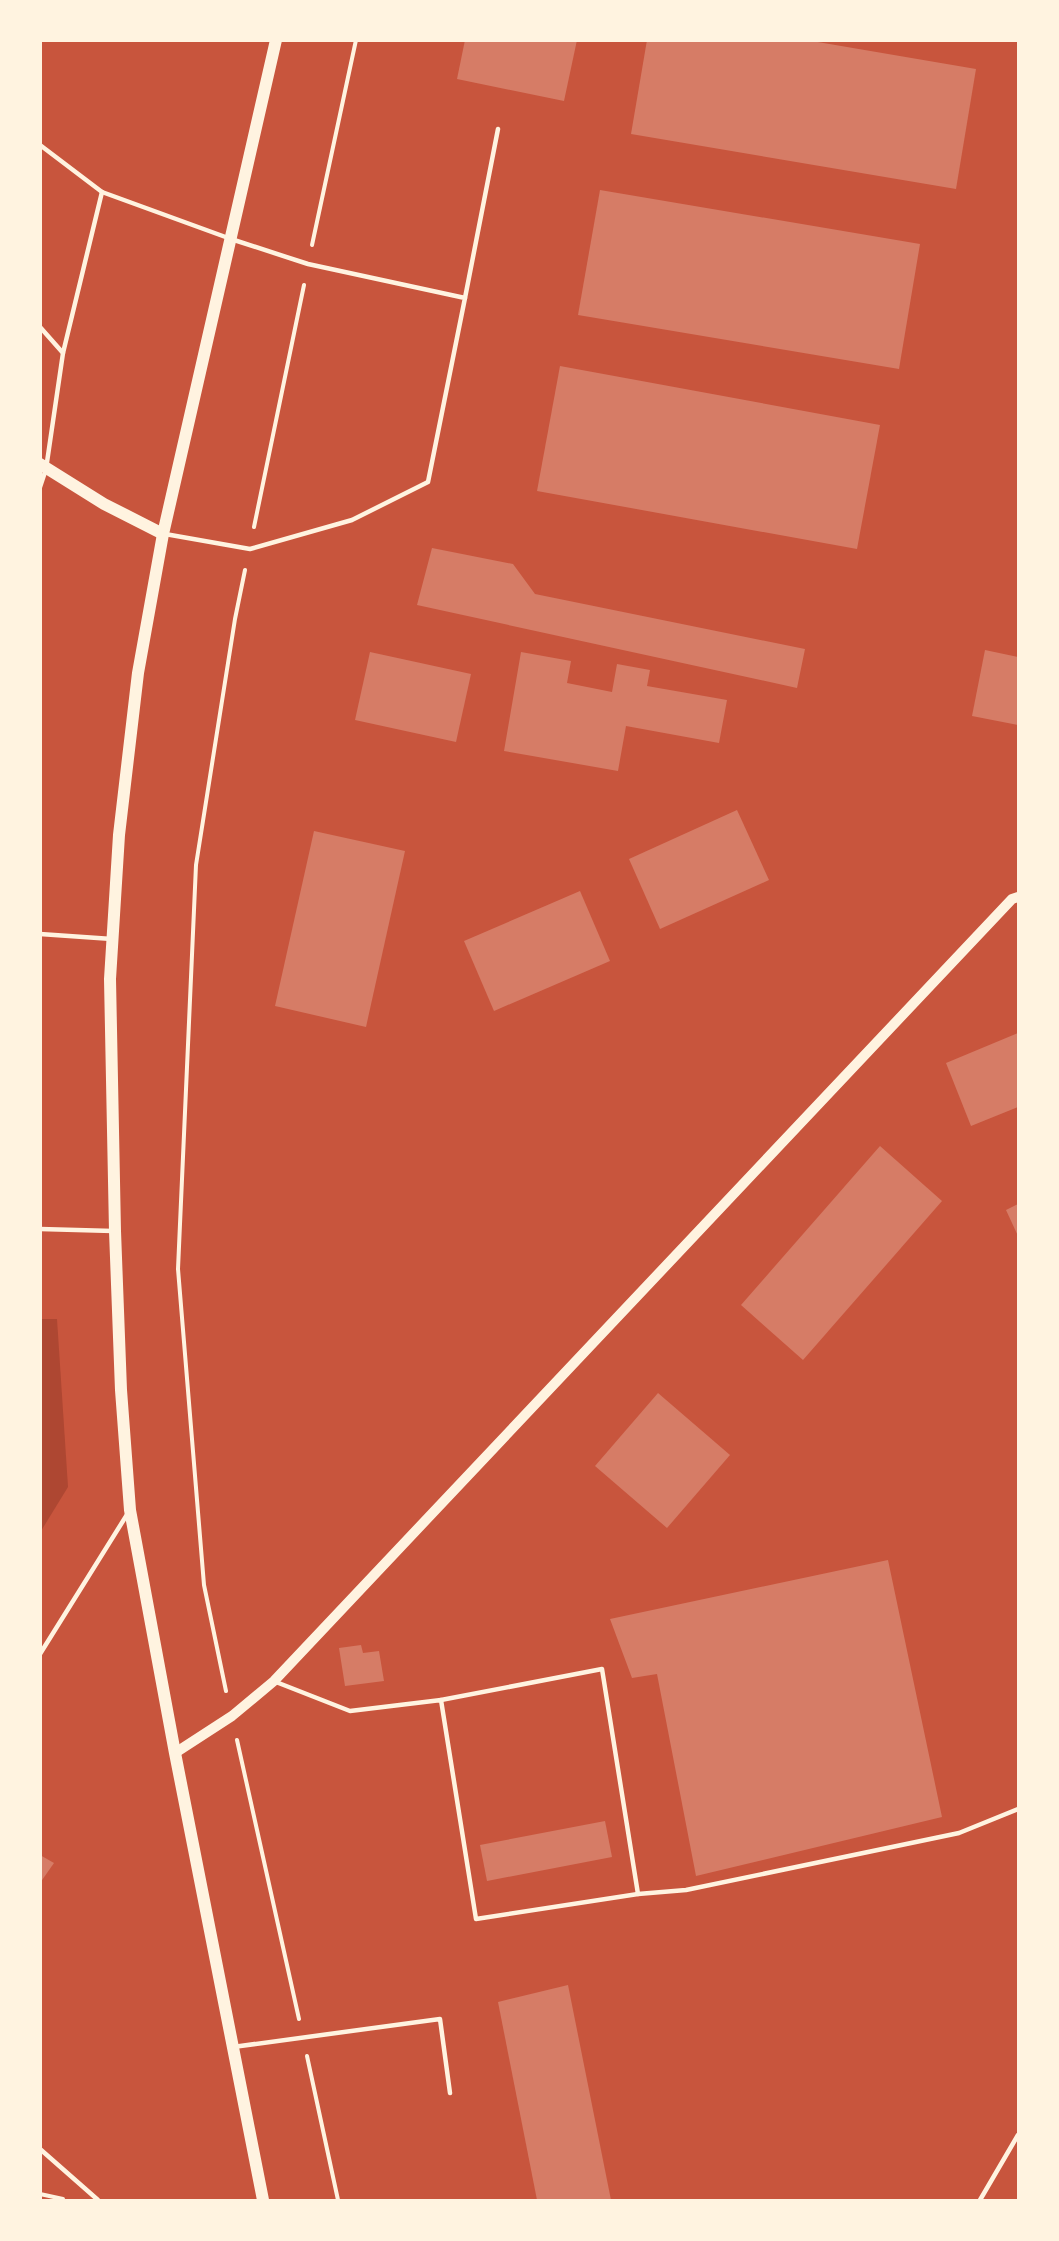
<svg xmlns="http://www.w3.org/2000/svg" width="1059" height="2241" viewBox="0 0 1059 2241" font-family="Bitter,serif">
  <rect width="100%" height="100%" fill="#c8553d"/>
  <polygon fill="#ae4732" points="41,1319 57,1319 68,1487 41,1531"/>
  <g fill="#d67c66">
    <polygon points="465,40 577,40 564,101 457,79"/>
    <polygon points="647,40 806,40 976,69 956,189 631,134"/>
    <polygon points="600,190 920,244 899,369 578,315"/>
    <polygon points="560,366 880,425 857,549 537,491"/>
    <polygon points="432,548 513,564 535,594 805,649 797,688 417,605"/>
    <polygon points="985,650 1018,657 1018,725 972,716"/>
    <polygon points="370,652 471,674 456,742 355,720"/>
    <polygon points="521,652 571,661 567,683 612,692 617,664 650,670 647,686 727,700 719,743 626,726 618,771 504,751"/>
    <polygon points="737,810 769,880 660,929 629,859"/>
    <polygon points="314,831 405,851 366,1027 275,1006"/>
    <polygon points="580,891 610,961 494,1011 464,941"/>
    <polygon points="1018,1033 1018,1107 971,1126 946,1063"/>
    <polygon points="880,1146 942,1201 803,1360 741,1305"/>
    <polygon points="1018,1204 1018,1236 1006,1210"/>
    <polygon points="658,1393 730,1455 667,1528 595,1466"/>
    <polygon points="888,1560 942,1817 696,1876 657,1674 632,1678 610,1619"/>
    <polygon points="361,1645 363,1653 379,1651 384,1681 345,1686 339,1648"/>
    <polygon points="605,1821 612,1857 487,1881 480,1845"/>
    <polygon points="40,1855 54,1863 40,1883"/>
    <polygon points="568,1985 611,2200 537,2200 498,2002"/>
  </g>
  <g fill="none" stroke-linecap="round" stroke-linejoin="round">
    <g stroke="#fff3e0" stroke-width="4">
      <polyline points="312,245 356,40"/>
      <polyline points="254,527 304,285"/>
      <polyline points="226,1691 204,1585 178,1269 196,865 235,619 245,570"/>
      <polyline points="237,1740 299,2019"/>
      <polyline points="307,2056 338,2200"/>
      <polyline points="40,2194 63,2199"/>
    </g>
    <g stroke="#fff3e0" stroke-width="4.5">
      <polyline points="40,145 102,192 231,239 308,264 465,298 428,482 352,520 250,549 165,534"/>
      <polyline points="465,298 498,129"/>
      <polyline points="40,327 63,353 46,469 40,487"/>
      <polyline points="63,353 102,192"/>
      <polyline points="40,934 112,939"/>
      <polyline points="40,1229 113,1231"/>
      <polyline points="40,1654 128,1513"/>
      <polyline points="276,1682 350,1711 441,1700 476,1919 638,1894 686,1890 959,1833 1018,1809"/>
      <polyline points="441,1700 602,1669 638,1894"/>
      <polyline points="233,2047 440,2019 450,2093"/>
      <polyline points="40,2149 98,2200"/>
      <polyline points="980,2200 1018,2135"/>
    </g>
    <polyline stroke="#fff3e0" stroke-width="10" points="175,1753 232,1716 274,1681 1012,899 1018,897"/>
    <g stroke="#fff3e0" stroke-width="12">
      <polyline points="40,464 104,504 163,534"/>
      <polyline points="263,2200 175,1753 130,1510 121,1390 115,1231 110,979 119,835 138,673 163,534 276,40"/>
    </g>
  </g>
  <rect width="1059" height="2241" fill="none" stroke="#fff3e0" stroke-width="84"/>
</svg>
